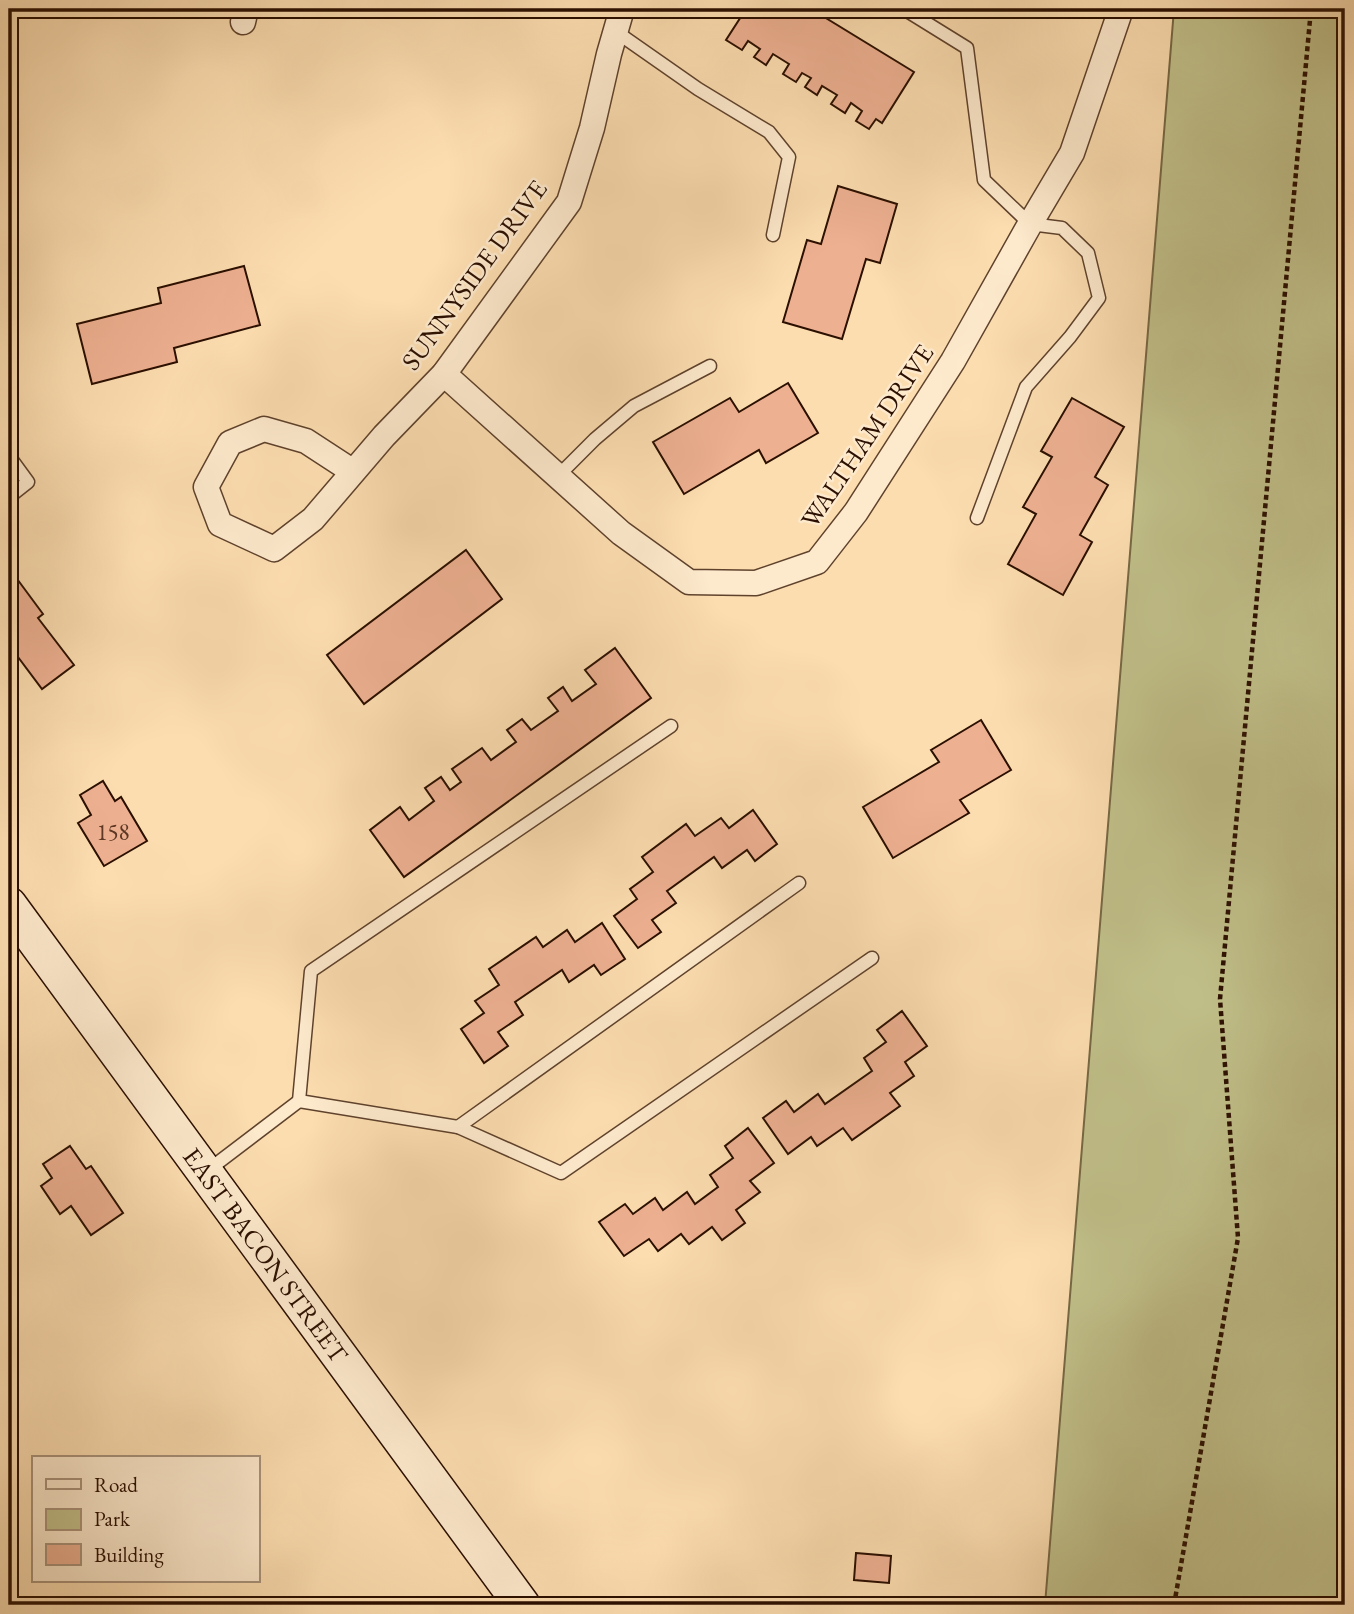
<svg xmlns="http://www.w3.org/2000/svg" width="1354" height="1614" viewBox="0 0 1354 1614" font-family="'EB Garamond',serif">
  <rect width="100%" height="100%" fill="#fcddb0"/>
  <filter id="stains"><feTurbulence type="fractalNoise" baseFrequency=".00286" numOctaves="4"/><feColorMatrix values="0 0 0 0 .2 0 0 0 0 .09 0 0 0 0 .02 0 0 0 .5 -.17"/></filter>
  <radialGradient id="worn" r=".72"><stop offset=".6" stop-color="#630" stop-opacity="0"/><stop offset="1" stop-color="#630" stop-opacity=".3"/></radialGradient>
  <polygon fill="#c1c08a" stroke="#766845" stroke-width="2" points="1174,9 1285,9 1345,14 1345,1605 1045,1605"/>
  <g fill="#edb091" stroke="#2b0f00" stroke-width="2">
    <polygon points="746,9 811,9 914,72 882,123 876,119 869,129 856,121 862,111 851,103 845,113 831,104 837,95 822,86 817,95 805,87 811,78 802,73 796,82 783,74 789,64 773,54 766,65 754,57 760,49 748,41 742,50 726,40"/>
    <polygon points="838,186 897,204 880,263 866,259 842,339 783,322 807,240 821,244"/>
    <polygon points="244,266 260,325 174,348 177,362 92,384 77,324 161,303 158,288"/>
    <polygon points="788,383 818,433 766,463 759,450 684,494 653,442 730,398 739,412"/>
    <polygon points="1072,398 1124,427 1095,477 1108,485 1080,535 1092,542 1063,595 1008,564 1036,514 1023,507 1052,457 1041,451"/>
    <polygon points="466,550 502,599 364,704 327,655"/>
    <polygon points="9,568 43,614 38,618 74,665 42,689 9,645"/>
    <polygon points="615,648 651,698 404,877 370,830 400,807 409,820 434,801 425,788 441,777 450,790 461,782 452,769 482,748 491,760 516,742 507,730 522,719 531,730 558,711 548,698 563,687 572,701 596,684 585,670"/>
    <polygon points="981,720 1011,770 960,800 969,813 893,858 863,807 939,762 931,750"/>
    <polygon points="103,781 115,801 121,797 147,841 104,866 78,823 91,815 80,795"/>
    <polygon points="753,810 777,844 755,861 747,850 722,868 714,857 667,891 676,903 652,920 661,932 638,948 614,916 637,899 630,889 653,872 642,857 686,824 695,836 721,818 729,828"/>
    <polygon points="602,923 625,959 601,975 594,965 569,982 562,970 515,1002 523,1015 498,1032 508,1046 484,1063 461,1029 484,1013 475,1001 499,985 489,969 536,937 543,947 567,930 575,942"/>
    <polygon points="902,1011 927,1046 905,1062 914,1076 890,1093 900,1106 852,1140 843,1128 817,1146 811,1137 788,1154 763,1118 786,1101 794,1112 818,1094 825,1104 872,1071 864,1058 886,1042 877,1030"/>
    <polygon points="748,1128 774,1163 750,1181 760,1192 736,1210 745,1223 722,1240 712,1227 689,1244 681,1234 658,1251 649,1239 624,1256 599,1222 625,1204 633,1214 655,1198 663,1210 687,1192 695,1204 718,1187 710,1175 733,1158 725,1146"/>
    <polygon points="70,1146 86,1169 91,1166 123,1213 91,1235 71,1206 60,1214 41,1186 52,1178 43,1164"/>
    <polygon points="856,1553 891,1556 889,1583 854,1580"/>
  </g>
  <g fill="none" stroke-linecap="round" stroke-linejoin="round">
    <g stroke="#5f422c" stroke-width="15">
      <g id="lane">
        <polyline points="904,9 967,48 984,180 1030,224 1062,228 1088,253 1099,298 1070,337 1026,387 977,518"/>
        <polyline points="615,31 698,89 769,132 789,157 773,235"/>
        <polyline points="9,456 28,482 9,497"/>
        <polyline points="557,477 595,439 634,406 710,366"/>
        <polyline points="799,883 458,1127 561,1173 872,958"/>
        <polyline points="458,1127 299,1101 311,971 671,726"/>
        <polyline points="207,1171 299,1101"/>
      </g>
    </g>
    <g stroke="#5f422c" stroke-width="27">
      <g id="street">
        <polyline points="243,22 246,9"/>
        <polyline points="444,374 621,533 689,582 756,583 817,562 856,512 953,361 1030,224 1072,153 1121,9"/>
        <polyline points="352,471 306,441 264,429 230,443 206,487 220,524 274,549 313,519 384,436 444,374 569,202 592,128 609,54 622,9"/>
      </g>
    </g>
    <g stroke="#2b0f00" stroke-width="38">
      <g id="secondary">
        <path id="s1" d="M9,905L522,1605"/>
      </g>
    </g>
    <polyline stroke="#2b0f00" stroke-width="4.5" stroke-dasharray="5 3.5" stroke-linecap="butt" points="1174,1605 1238,1238 1220,999 1311,9"/>
    <use href="#lane" stroke="#fde9cc" stroke-width="12"/>
    <use href="#street" stroke="#fde9cc" stroke-width="24"/>
    <use href="#secondary" stroke="#fde9cc" stroke-width="35"/>
  </g>
  <g text-anchor="middle" dominant-baseline="central" stroke-width="5" stroke-linejoin="round" paint-order="stroke">
    <g font-size="23" fill="#5c3724">
      <text x="113" y="832">158</text>
    </g>
    <g font-size="26" fill="#2b0f00" stroke="#fde9cc">
      <text transform="translate(474 275) rotate(-54)">SUNNYSIDE DRIVE</text>
      <text transform="translate(867 436) rotate(-56)">WALTHAM DRIVE</text>
      <text stroke="none"><textPath href="#s1" startOffset="434">EAST BACON STREET</textPath></text>
    </g>
  </g>
  <rect width="1354" height="1614" fill="none" stroke="#fcddb0" stroke-width="35"/>
  <rect x="10" y="10" width="1333" height="1593" fill="none" stroke="#2b0f00" stroke-width="3.5"/>
  <rect x="18" y="18" width="1319" height="1579" fill="none" stroke="#2b0f00" stroke-width="2"/>
  <rect x="32" y="1456" width="228" height="126" fill="#fde9cc" stroke="#a9927a" stroke-width="2"/>
  <rect x="46" y="1479" width="35" height="10" fill="#fde9cc" stroke="#a9927a" stroke-width="2"/>
  <text x="94" y="1492" font-size="21" fill="#2b0f00">Road</text>
  <rect x="46" y="1509" width="35" height="21" fill="#c1c08a" stroke="#a9927a" stroke-width="2"/>
  <text x="94" y="1526" font-size="21" fill="#2b0f00">Park</text>
  <rect x="46" y="1544" width="35" height="21" fill="#edb091" stroke="#a9927a" stroke-width="2"/>
  <text x="94" y="1562" font-size="21" fill="#2b0f00">Building</text>
  <rect width="100%" height="100%" filter="url(#stains)"/>
  <rect width="100%" height="100%" fill="url(#worn)"/>
</svg>
